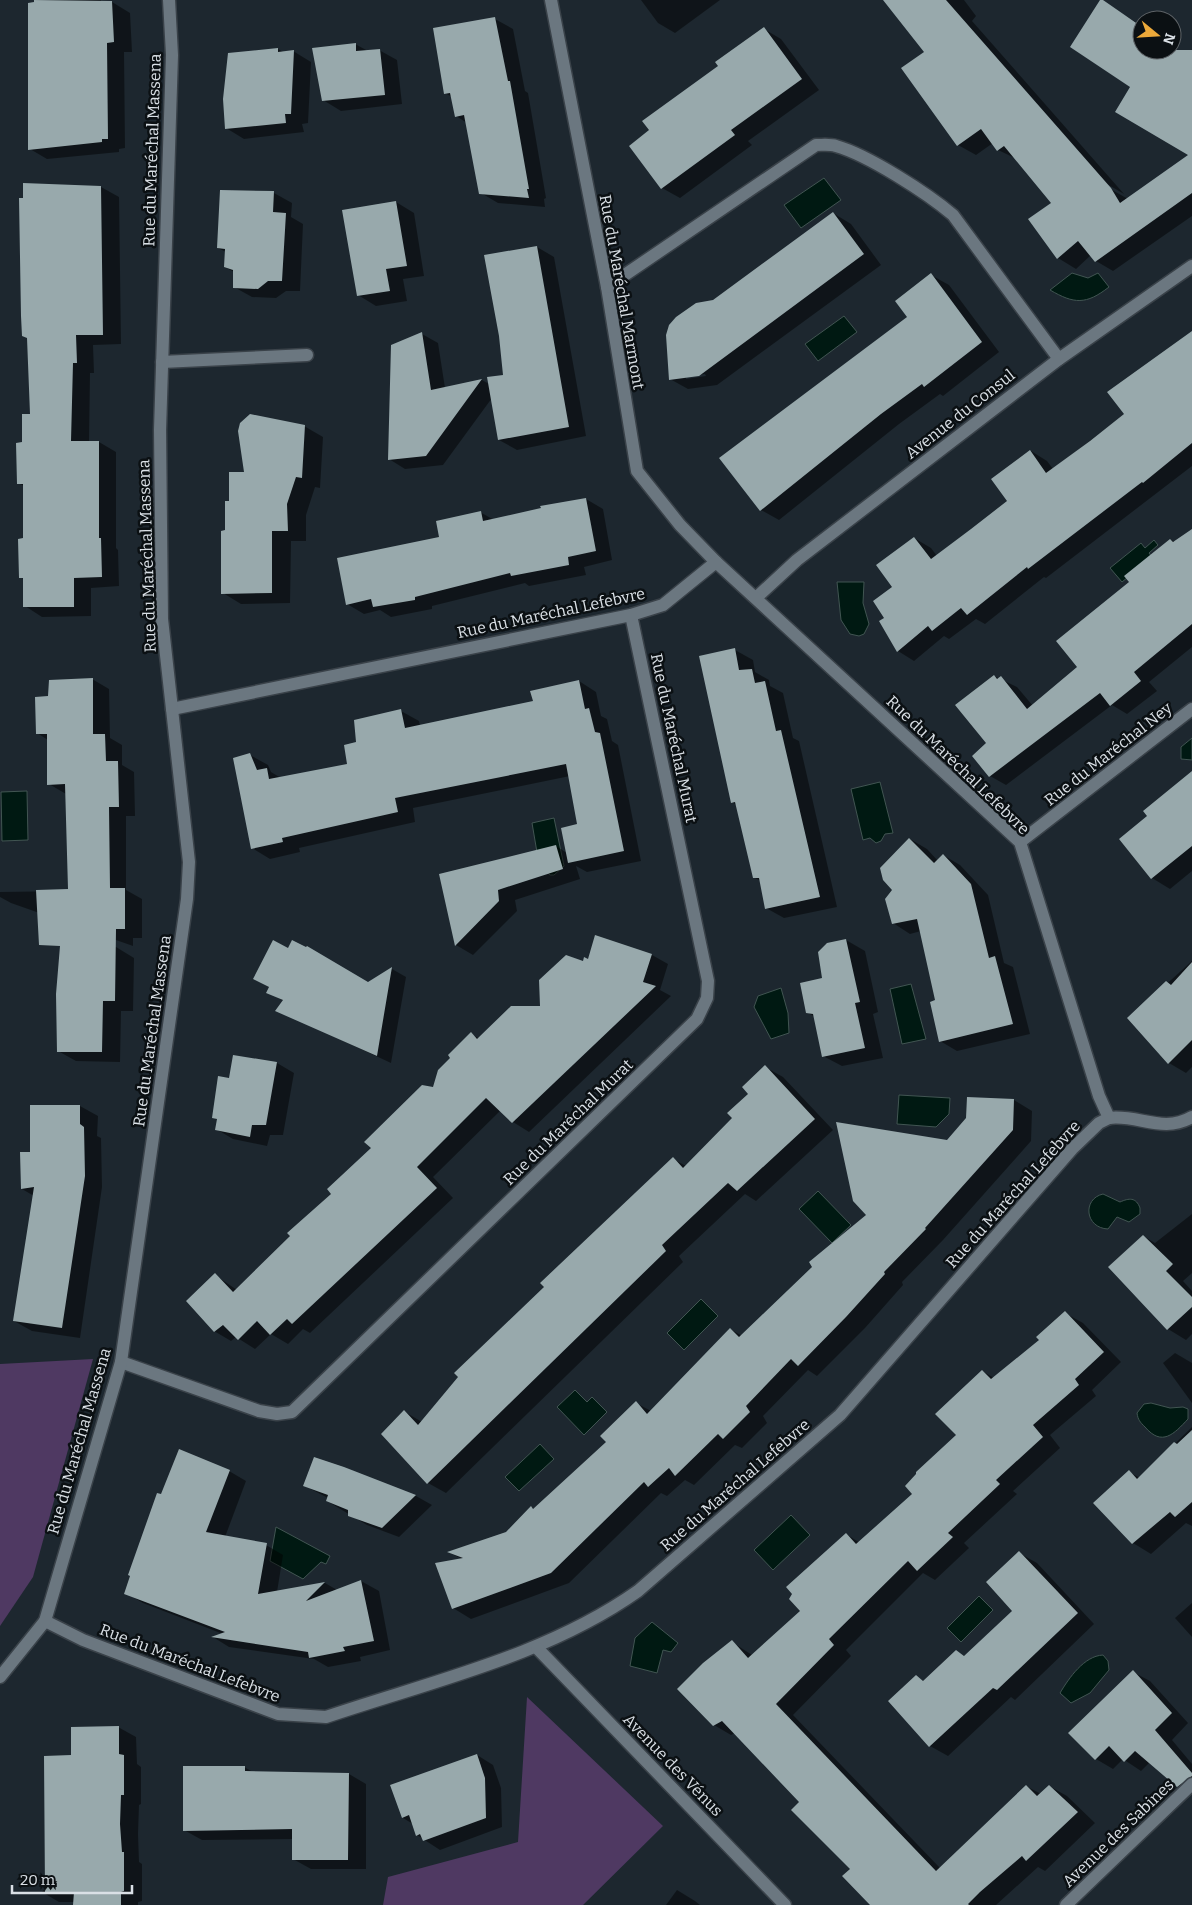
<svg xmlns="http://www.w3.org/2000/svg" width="1192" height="1905" viewBox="0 0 1192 1905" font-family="Bitter,serif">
  <rect width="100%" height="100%" fill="#1d272f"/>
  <g fill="#4f3962">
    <polygon points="93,1359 33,1577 0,1626 0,1364"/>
    <polygon points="527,1697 663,1826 583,1905 383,1905 388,1877 518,1842"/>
  </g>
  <g fill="#001912" stroke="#415552">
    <polygon points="824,178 841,200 801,228 784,205"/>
    <path d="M1072,273L1088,278L1098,273L1109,287C1086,305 1074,304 1050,290Z"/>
    <polygon points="844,316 857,332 818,361 805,344"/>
    <polygon points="1154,540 1158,545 1149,553 1152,557 1122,582 1110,568 1141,543 1145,548"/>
    <polygon points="837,582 864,582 863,603 869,624 864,634 859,636 850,634 841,620"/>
    <polygon points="1192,738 1192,760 1181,759 1181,747"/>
    <polygon points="880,782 893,833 885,834 881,841 876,843 870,838 863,840 851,789"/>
    <polygon points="27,791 28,840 2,841 1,792"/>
    <polygon points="554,818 564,866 554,875 550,875 545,870 540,870 532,823"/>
    <polygon points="911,984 926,1039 902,1044 890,989"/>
    <polygon points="781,988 788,1013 789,1033 771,1039 754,1007 758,996"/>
    <polygon points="899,1095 950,1098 949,1114 936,1127 897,1124"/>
    <polygon points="818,1191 851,1225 832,1243 799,1209"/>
    <path d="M1103,1194L1120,1202C1129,1198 1136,1197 1140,1208V1214L1129,1222L1117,1217L1108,1229C1085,1228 1082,1199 1103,1194Z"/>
    <polygon points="701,1299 718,1316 684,1350 667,1333"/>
    <polygon points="575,1390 587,1402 592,1397 607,1412 584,1435 557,1407"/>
    <path d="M1151,1403L1170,1408L1183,1407L1188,1409V1419C1174,1434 1162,1447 1145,1427C1140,1422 1138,1420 1137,1413L1144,1404Z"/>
    <polygon points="540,1444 554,1459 519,1491 505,1477"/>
    <polygon points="791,1515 810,1535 773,1570 754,1550"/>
    <polygon points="276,1527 330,1556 326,1564 321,1562 303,1579 270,1561"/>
    <polygon points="979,1596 993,1610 961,1642 947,1628"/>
    <polygon points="652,1622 678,1643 671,1652 663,1650 657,1673 630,1666 635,1638"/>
    <path d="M1103,1655L1108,1661L1109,1670L1090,1693L1071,1703L1060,1693C1069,1678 1084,1656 1103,1655Z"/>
  </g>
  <g fill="#0007" fill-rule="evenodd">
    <polygon points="35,0 101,0 101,3 112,2 130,13 132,52 124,52 125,148 119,149 119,152 47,159 30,149"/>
    <polygon points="641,0 720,0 675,33 658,23"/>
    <polygon points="884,0 964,0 976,16 972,21 1124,194 1107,184 1105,186 1128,199 1191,155 1132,87 1102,1 1142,26 1142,50 1172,50 1172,46 1176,49 1192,70 1192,216 1113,271 1096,261 1091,255 1076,269 1058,258 1030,219 1053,203 1017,159 998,150 993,143 976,155 958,145 926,53"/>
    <polygon points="495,19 513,29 525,91 528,93 546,198 544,199 545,207 498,203 481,193 467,123 456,116 452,97 445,93"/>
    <polygon points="764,29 781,39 819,90 748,141 752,145 680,198 662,188 651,130"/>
    <polygon points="355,44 368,51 379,50 397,60 402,104 341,111 323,100"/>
    <polygon points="278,49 283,52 293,51 311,62 308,123 302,124 304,132 244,139 226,128"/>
    <polygon points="101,187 119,197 121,344 93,345 94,373 90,373 89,442 99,442 116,452 116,548 118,550 119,586 91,588 91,616 42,617 25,606 24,579 20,577 25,539 24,486 18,483 23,443"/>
    <polygon points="222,191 274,193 292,203 291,217 303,224 300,291 286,291 276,298 252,297 234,287 234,272 225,267 226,252 218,248"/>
    <polygon points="396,202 414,213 424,276 403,279 407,301 376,306 358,295 343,211"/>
    <path d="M833,213L851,224L881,265L717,385L688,389L670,379L714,302ZM705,374L706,376L686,379V376Z"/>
    <polygon points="537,247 554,257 586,436 517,450 499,440 492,398 443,465 405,469 389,459 422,334 438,343 445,388 482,380 489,384 505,376"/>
    <polygon points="931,275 949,285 999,352 943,396 940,394 899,424 779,520 761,510 909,318"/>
    <polygon points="1192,341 1192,466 1046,578 1044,577 985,624 976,619 949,639 944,636 914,661 898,651 886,618 894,588 914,538 931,548 937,556 1009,502 1031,451 1047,461 1053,469 1125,414"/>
    <polygon points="304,426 323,437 320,488 315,487 306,515 306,541 291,541 290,603 241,604 223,593 230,502 246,474"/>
    <polygon points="586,499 603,509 612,560 584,567 586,575 529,586 525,583 432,606 432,609 391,617 380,610 364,614 347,604 480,512 494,520"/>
    <polygon points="1170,540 1192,546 1192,647 1149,682 1157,691 1127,714 1112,705 1006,785 990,776 988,743 994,676 1017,687 1033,706 1079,667 1131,582"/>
    <polygon points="735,650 753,660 755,672 769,680 770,686 783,693 793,738 799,741 837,907 784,918 766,908 761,881 755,878 738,806 732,802"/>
    <polygon points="92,679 109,689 110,738 122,745 122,765 134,772 135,816 126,816 126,890 142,899 142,938 133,938 133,946 11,903 0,897 0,892 69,891 66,794 49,784 48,740 37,733 50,697"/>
    <polygon points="579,681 596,692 601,716 607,719 612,741 618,745 641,861 587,872 576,866 580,879 515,900 517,911 473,955 456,945 440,875 556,846 567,853 579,825 570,776 413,808 415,822 299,848 300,852 270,859 252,848 250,755 268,765 271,772 281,778 349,765 357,743 401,711 419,721 420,726 535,702"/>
    <polygon points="1192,772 1192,871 1170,889 1152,878 1149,816"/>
    <polygon points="910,839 927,849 938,861 943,855 960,865 988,895 1004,963 1013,967 1030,1034 957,1051 940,1041 936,1001 921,931 910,934 893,923 893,890"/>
    <polygon points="846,940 865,951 878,1012 873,1014 883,1058 842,1066 823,1056 815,1017 807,1012 823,978 828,944"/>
    <polygon points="61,946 116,947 134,958 133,1011 121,1011 120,1062 76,1061 58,1051"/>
    <polygon points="652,955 668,964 660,990 671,996 529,1132 513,1122 501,1110 433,1177 453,1198 310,1333 303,1329 288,1344 271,1334 255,1349 236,1337 231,1341 214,1331 215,1275 237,1290 434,1089 471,1034 478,1038 542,1007 588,960"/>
    <polygon points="1192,961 1192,1067 1186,1073 1169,1063 1129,1018"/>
    <polygon points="392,969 406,977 391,1063 277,1010 284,1001 268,992 270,988 255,979 369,983"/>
    <polygon points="277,1063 294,1073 283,1135 270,1135 267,1146 233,1139 216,1129 218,1120 213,1117 230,1079"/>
    <polygon points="765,1067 783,1077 833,1130 756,1201 745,1194 679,1256 683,1262 446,1493 428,1483 382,1434 405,1412 422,1422 546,1287 673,1159 686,1166 734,1118"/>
    <polygon points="1014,1100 1032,1111 1031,1141 943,1240 902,1282 903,1285 865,1328 817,1376 808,1370 763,1416 767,1423 742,1448 735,1445 694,1485 685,1480 667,1496 661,1493 569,1583 471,1619 453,1608 462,1559 450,1553 506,1533 608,1442 636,1403 651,1411 730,1329 742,1336 947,1141"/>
    <polygon points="80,1106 98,1116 97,1136 101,1138 102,1187 80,1338 32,1331 14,1321 34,1196 22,1189 31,1153 31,1107"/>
    <polygon points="1192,1214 1192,1273 1183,1281 1192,1291 1192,1334 1186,1340 1168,1329 1109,1267 1143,1236 1155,1243"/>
    <polygon points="1065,1313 1083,1323 1121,1362 1092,1390 1096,1396 1050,1435 1060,1448 1013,1491 1017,1494 964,1543 969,1548 935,1580 923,1573 846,1650 851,1656 793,1715 940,1868 1026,1786 1041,1794 1049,1786 1067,1796 1095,1823 1045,1871 1038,1867 996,1905 871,1905 852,1869 801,1802 735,1733 731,1735 714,1725 732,1642 752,1655 802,1611 846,1534 860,1543 913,1494 958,1435 982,1371 994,1378 1041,1340"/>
    <polygon points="1175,1353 1192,1363 1192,1403 1163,1363"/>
    <polygon points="1192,1427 1192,1526 1186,1523 1151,1554 1133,1543 1095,1503 1129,1472 1140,1478"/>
    <polygon points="315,1459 416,1496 432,1505 399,1537 367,1525 327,1501 328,1498 305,1486"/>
    <polygon points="229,1471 246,1481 225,1537 266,1545 283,1555 277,1592 325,1583 337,1590 361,1581 379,1591 390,1650 360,1657 361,1661 328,1667 314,1659 229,1647 213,1637 223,1634 143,1603 126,1593 162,1496"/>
    <polygon points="1019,1553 1037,1563 1094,1624 1015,1700 1011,1697 948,1756 930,1746 916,1677 924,1682 956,1651 966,1657 1014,1611"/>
    <polygon points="1192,1603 1192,1637 1175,1618"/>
    <polygon points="1133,1672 1150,1681 1188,1723 1172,1740 1192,1764 1192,1794 1178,1786 1150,1762 1141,1771 1123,1759 1113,1769 1096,1759"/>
    <polygon points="118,1727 136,1737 137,1764 141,1767 141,1804 139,1805 138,1834 139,1862 142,1864 142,1901 138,1902 138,1905 75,1905 75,1902 59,1902 42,1892 53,1880 72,1756"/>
    <polygon points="477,1755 493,1765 501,1788 502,1827 440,1850 417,1835 413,1824 403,1818 392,1786"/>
    <polygon points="244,1767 253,1772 349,1774 366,1784 366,1869 311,1869 293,1859 293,1839 202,1840 184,1830"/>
    <polygon points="677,1890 695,1901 700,1905 666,1905"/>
  </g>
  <g fill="#98a9ac">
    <polygon points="34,0 112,1 114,42 107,43 108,139 102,139 102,142 28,150 28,3 34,2"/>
    <polygon points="883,0 946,0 1111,188 1120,203 1188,155 1115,112 1130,87 1070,47 1100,0 1103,0 1142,27 1142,50 1192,50 1192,193 1095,262 1078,241 1057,259 1028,219 1051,203 1004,146 997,151 981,129 957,146 901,68 924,52"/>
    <polygon points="495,17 508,81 510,81 529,189 527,189 529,198 479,194 464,115 455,117 450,93 444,94 433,28"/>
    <polygon points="764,27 802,79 731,130 735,135 661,189 629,146 649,130 642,121 718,66 715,62"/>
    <polygon points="356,43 356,51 380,49 385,95 322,101 312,48"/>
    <polygon points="278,48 278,52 294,50 291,114 285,114 286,123 225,129 223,99 228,53"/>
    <polygon points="23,183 101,186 103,335 76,335 77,363 73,363 71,441 99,441 99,538 101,538 102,577 74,578 74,607 23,607 23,578 19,578 18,539 23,538 23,484 17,484 16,443 22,442 22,414 30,414 27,338 22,336 21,316 19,198 23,198"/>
    <polygon points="220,190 274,191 273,212 286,213 282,281 268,281 258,289 233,288 233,270 224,267 225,249 217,248"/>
    <polygon points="396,201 407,266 386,269 390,291 357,296 342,210"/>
    <polygon points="833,212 864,254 699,376 669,380 666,335 669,325 676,317 696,303 713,300"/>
    <polygon points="537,246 569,427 498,440 487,377 503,375 499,336 484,255"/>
    <polygon points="931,273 982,342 924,387 922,384 881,414 760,511 719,458 907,317 895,301"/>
    <polygon points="1192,331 1192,443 1143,483 1142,482 1028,569 1027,567 967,615 961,608 932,631 928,626 897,652 879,621 884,618 873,601 892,587 876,565 914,537 931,559 971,529 1007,501 991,479 1030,450 1046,473 1090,441 1124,414 1107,392"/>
    <polygon points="422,332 431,390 482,379 426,456 388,460 391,345"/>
    <polygon points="250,414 305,425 302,478 296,477 287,504 288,531 272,531 272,593 221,594 221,531 225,530 225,501 229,501 229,472 244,472 238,431 240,423"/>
    <polygon points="586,498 596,551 568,557 569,565 511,576 510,573 415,597 415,600 373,607 371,599 346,605 337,558 439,537 436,521 481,511 483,521 541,508 540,506"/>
    <polygon points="1192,529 1192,624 1134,672 1141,681 1110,706 1100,693 989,777 972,756 986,743 955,705 994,675 997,679 1001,676 1027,709 1077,667 1056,641 1129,582 1124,576 1170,539 1173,542"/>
    <polygon points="735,648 739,670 752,669 755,683 765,681 776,731 781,730 820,897 765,909 759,878 753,878 735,802 731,803 699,656"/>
    <polygon points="93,678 93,734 105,734 106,761 118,761 119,807 109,807 110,888 125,888 125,929 116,929 115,1001 103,1001 102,1052 57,1052 56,994 60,946 39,945 36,890 68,889 65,784 47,785 47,734 36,734 35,697 48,696 49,680"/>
    <polygon points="579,680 585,709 589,708 595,732 600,733 624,851 568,863 561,828 577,824 566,764 395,798 398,812 282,838 283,842 251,849 233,758 250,753 257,770 267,768 269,779 347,764 344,745 356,742 354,720 401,709 405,728 533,701 530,691"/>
    <polygon points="1192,771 1192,846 1151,879 1119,839 1147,816 1143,811"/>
    <polygon points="909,838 934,863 943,854 971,884 989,958 995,956 1013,1024 939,1042 930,1002 935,1000 917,919 892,924 885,899 892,890 883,880 880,868"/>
    <polygon points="556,845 563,869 498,890 499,901 455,946 439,874"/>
    <polygon points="595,935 652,954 643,982 656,986 512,1123 486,1098 417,1167 437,1188 292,1324 287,1319 270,1335 257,1321 238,1340 223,1325 214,1332 186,1301 215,1273 233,1292 290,1236 287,1233 331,1194 327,1189 371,1148 364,1142 422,1085 433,1087 438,1070 450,1058 448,1055 471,1032 477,1039 511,1006 540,1006 539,980 566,955 583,961 584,957 588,959"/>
    <polygon points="846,939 860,1002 855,1003 865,1048 822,1057 813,1014 806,1013 800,983 822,978 818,952 827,943"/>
    <polygon points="273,940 288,948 292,940 306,947 307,946 368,982 392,967 377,1056 275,1011 283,1000 266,993 269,987 253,979"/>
    <polygon points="1192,962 1192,1040 1168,1064 1127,1018 1166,981 1171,985"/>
    <polygon points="233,1055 277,1062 266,1125 252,1125 250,1137 215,1130 217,1119 212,1118 218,1076 229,1078"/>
    <polygon points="765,1065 815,1119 737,1191 728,1183 662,1245 666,1251 427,1484 381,1434 404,1410 418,1425 458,1377 454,1373 544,1287 540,1283 673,1157 683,1168 732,1118 727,1113 748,1094 742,1087"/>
    <polygon points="967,1097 1014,1099 1013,1130 925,1228 926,1229 884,1272 885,1274 846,1317 798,1366 791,1359 746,1406 750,1412 723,1439 718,1434 675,1476 669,1468 648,1487 644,1482 551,1573 452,1609 435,1563 463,1558 447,1552 506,1532 531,1506 533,1509 606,1442 600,1436 636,1401 647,1414 730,1328 739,1337 812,1267 809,1262 866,1215 853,1201 836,1122 947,1140 966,1118"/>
    <polygon points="30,1105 80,1105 80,1124 84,1127 85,1176 62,1328 13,1321 34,1187 21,1189 20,1152 30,1152"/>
    <polygon points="1143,1235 1173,1264 1166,1271 1192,1297 1192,1307 1167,1330 1108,1267"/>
    <polygon points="1065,1311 1104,1352 1075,1379 1079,1385 1033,1425 1043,1437 996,1480 1000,1484 948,1533 953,1537 917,1571 908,1561 829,1639 834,1645 776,1704 936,1871 1026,1785 1037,1796 1049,1785 1078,1812 1026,1861 1022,1856 980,1892 968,1904 969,1905 870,1905 842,1876 850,1869 791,1810 799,1802 722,1721 713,1726 677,1689 703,1663 732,1640 748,1658 800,1611 789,1599 792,1594 786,1587 846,1533 856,1544 912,1494 905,1486 916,1474 916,1472 956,1435 935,1414 982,1370 991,1379 1039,1340 1036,1337"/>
    <polygon points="1192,1430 1192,1502 1175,1517 1170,1512 1132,1544 1093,1503 1129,1470 1137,1479 1174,1442 1177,1444"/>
    <polygon points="179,1449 230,1470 206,1532 267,1543 258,1594 325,1582 306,1601 361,1580 374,1641 343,1647 345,1651 309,1658 308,1652 211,1637 225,1632 124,1594 130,1576 128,1575 157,1493 161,1494"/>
    <polygon points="314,1457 344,1467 416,1495 382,1528 348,1516 348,1510 326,1501 328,1495 303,1486"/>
    <polygon points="1019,1551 1078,1613 997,1690 993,1688 929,1747 888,1701 916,1675 923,1681 956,1650 964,1656 1012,1611 986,1582"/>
    <polygon points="1133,1670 1172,1713 1155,1730 1192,1773 1192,1776 1177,1787 1135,1751 1124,1762 1109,1746 1095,1760 1068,1733"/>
    <polygon points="119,1726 119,1754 124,1755 124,1795 121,1795 120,1824 122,1852 124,1852 124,1891 121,1892 121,1905 73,1905 74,1892 45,1892 44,1756 71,1755 71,1727"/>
    <polygon points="477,1754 485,1778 486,1818 423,1841 420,1834 416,1836 409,1815 402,1818 390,1785"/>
    <polygon points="183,1766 245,1766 245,1771 349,1773 348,1860 292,1860 292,1829 183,1831"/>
  </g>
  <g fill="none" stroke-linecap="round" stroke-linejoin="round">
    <g stroke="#3a4249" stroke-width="15">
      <g id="minor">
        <polyline points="551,0 607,287 637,471 680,525 716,562"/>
        <path d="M607,287L816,145C823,145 830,144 836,146C868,155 927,193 953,215L1059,359"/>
        <polyline points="162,362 307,355"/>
        <polyline points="757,597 797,560 1059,359 1192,266"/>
        <polyline points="1020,842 1192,709"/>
        <path d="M1109,1118C1138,1114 1163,1134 1192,1117"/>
        <polyline points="121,1362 259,1411 277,1414 292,1412 697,1019 707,998 708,981 631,615"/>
        <path d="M45,1621L83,1640L278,1714L326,1717C432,1681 546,1656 638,1591L840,1415L1072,1149L1099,1123L1109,1118L1099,1096L1020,842L716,562L663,605L631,615L172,709"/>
        <polyline points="537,1648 785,1905"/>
        <polyline points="0,1677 45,1621 121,1362 187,899 189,862 162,619 160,430 172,55 169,0"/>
        <polyline points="1066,1905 1192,1784"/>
      </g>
    </g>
    <use href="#minor" stroke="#6b7780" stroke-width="12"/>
  </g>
  <g text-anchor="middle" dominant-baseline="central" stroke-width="5" stroke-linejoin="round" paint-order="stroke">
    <g font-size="16" fill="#dae0e6" stroke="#0b1013">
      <text transform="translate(152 150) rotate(-88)">Rue du Maréchal Massena</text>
      <text transform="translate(622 292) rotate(80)">Rue du Maréchal Marmont</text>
      <text transform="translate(960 414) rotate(-38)">Avenue du Consul</text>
      <text transform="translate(147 556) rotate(-92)">Rue du Maréchal Massena</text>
      <text transform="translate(551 613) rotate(-12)">Rue du Maréchal Lefebvre</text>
      <text transform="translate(674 738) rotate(78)">Rue du Maréchal Murat</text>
      <text transform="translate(1108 754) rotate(-38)">Rue du Maréchal Ney</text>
      <text transform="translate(958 765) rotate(44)">Rue du Maréchal Lefebvre</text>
      <text transform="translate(152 1031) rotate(-82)">Rue du Maréchal Massena</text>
      <text transform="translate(568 1122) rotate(-44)">Rue du Maréchal Murat</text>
      <text transform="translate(1013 1194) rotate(-48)">Rue du Maréchal Lefebvre</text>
      <text transform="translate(79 1441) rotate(-74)">Rue du Maréchal Massena</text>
      <text transform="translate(735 1485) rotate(-41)">Rue du Maréchal Lefebvre</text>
      <text transform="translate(190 1663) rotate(21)">Rue du Maréchal Lefebvre</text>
      <text transform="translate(673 1765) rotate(46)">Avenue des Vénus</text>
      <text transform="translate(1118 1833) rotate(-44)">Avenue des Sabines</text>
    </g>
  </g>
  <g transform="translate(1157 35) rotate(108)"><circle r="24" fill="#0b1013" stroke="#5e6367"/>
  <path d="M0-4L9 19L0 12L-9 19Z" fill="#eca93a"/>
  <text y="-8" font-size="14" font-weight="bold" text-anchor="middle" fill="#dae0e6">N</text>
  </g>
  <path d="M12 1885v8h120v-8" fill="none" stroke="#dae0e6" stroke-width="2.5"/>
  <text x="20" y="1885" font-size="15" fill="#dae0e6" stroke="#0b1013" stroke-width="4" paint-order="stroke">20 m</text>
</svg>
